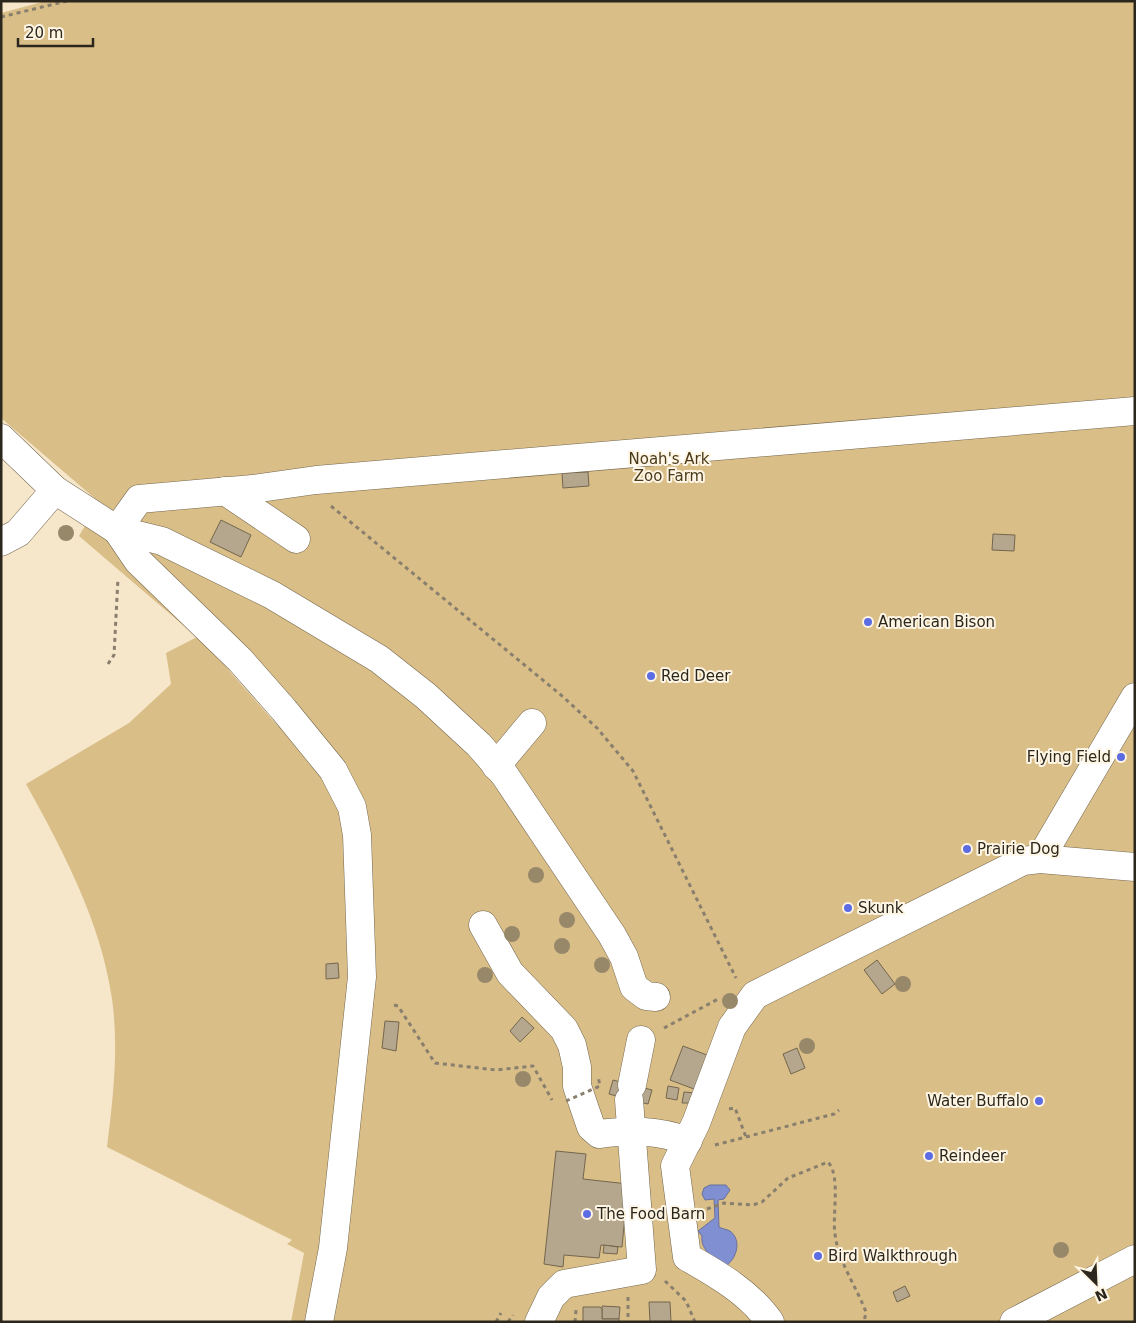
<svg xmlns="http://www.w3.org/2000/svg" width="1136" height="1323" viewBox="0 0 1136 1323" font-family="'DejaVu Sans',sans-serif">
  <rect width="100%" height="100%" fill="#f6e7cb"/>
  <path fill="#dabe88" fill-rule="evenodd" d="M46,1H1135V1322H291L304,1253L287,1244L292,1240L107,1147C113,1098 119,1048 112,999C101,922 63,851 26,784L129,723L171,684L166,653L197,637L79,536L99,502L1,418V13ZM224,665L254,695L279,726H278Z"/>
  <path fill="#808fd2" stroke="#67709b" d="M710,1185H726L730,1190L724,1199L718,1200L719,1227C722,1229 726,1229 730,1231C742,1240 737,1258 726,1266C715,1260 700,1250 702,1236L698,1231L715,1218L714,1199L705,1200L702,1194L704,1188Z"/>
  <g fill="#b5a78d" stroke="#73664d">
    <polygon points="588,472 589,486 563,488 562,473"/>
    <polygon points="221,520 251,535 241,557 210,542"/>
    <polygon points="993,534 1015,535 1014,551 992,550"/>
    <polygon points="877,960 895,984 882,994 864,970"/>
    <polygon points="338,963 339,978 326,979 326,964"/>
    <polygon points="522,1017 534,1028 520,1042 510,1031"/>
    <polygon points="385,1021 399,1022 396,1051 382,1048"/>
    <polygon points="683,1046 715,1058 702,1092 670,1080"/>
    <polygon points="797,1048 805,1068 791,1074 783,1054"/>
    <polygon points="613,1080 628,1084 624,1098 609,1094"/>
    <polygon points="637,1086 652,1090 648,1104 634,1101"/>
    <polygon points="668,1086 679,1088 677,1100 666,1098"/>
    <polygon points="684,1092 695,1093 693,1103 682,1103"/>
    <polygon points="556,1151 586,1154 583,1179 628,1184 622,1247 601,1245 599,1258 564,1255 563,1267 544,1264"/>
    <polygon points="604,1245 618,1247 617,1254 603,1253"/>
    <polygon points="905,1286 910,1296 897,1302 893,1292"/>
    <polygon points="649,1302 670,1302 671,1322 650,1322"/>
    <polygon points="602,1306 620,1307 619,1319 602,1319"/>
    <polygon points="583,1307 600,1307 602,1309 602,1319 619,1319 619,1322 583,1322"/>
  </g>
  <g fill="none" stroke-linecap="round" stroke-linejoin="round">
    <g stroke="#74674e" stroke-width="29">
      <g id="minor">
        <polyline points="1,438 55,490 117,530 162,541 272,595 379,659 426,696 479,745 504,774 612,935 624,957 634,987 646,996 656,997"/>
        <polyline points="225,491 296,539"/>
        <polyline points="1,542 18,533 55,490"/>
        <polyline points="496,766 532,723"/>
        <polyline points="1040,859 1135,697"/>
        <path d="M483,925L510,973L564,1029L572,1045L577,1067V1086L591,1127L599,1134C631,1130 658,1130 688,1141"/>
        <polyline points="632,1085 641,1040"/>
        <polyline points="319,1322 333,1248 362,977 357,835 352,807 333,770 284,710 240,660 138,561 117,530 139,499 253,489 316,480 1135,411"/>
        <polyline points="539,1322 551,1297 564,1284 642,1270 629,1100"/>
        <path d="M770,1322C750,1293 717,1274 687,1257L675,1166L696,1123L732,1027L755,995L1023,861L1040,859L1135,867"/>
        <polyline points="1014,1322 1135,1259"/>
      </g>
    </g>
    <g stroke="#897f6d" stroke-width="3" stroke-dasharray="4 4" stroke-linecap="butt">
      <polyline points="1,17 67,1"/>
      <polyline points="331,506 561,695 597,728 633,771 736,978"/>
      <polyline points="108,664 114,655 118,578"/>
      <polyline points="394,1005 398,1006 435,1063 496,1070 533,1066 552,1100"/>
      <polyline points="664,1028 720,998"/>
      <polyline points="729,1109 735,1108 746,1137"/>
      <polyline points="715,1145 834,1114 839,1110"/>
      <path d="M707,1209L724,1203L753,1205L762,1202L788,1178L828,1162C841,1176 832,1215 835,1234C838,1261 856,1286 866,1312L864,1322"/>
      <polyline points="665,1281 686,1301 695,1322"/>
      <polyline points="628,1297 628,1322"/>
      <polyline points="496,1322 501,1313"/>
      <polyline points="508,1322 513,1315"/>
      <polyline points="575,1322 576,1310"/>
    </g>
    <use href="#minor" stroke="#fff" stroke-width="28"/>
    <polyline stroke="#897f6d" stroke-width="3" stroke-dasharray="4 4" stroke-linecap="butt" points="566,1101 600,1086 598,1076"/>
  </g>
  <g fill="#97886a">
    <circle cx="66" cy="533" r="8"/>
    <circle cx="536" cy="875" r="8"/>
    <circle cx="567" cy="920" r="8"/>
    <circle cx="512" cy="934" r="8"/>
    <circle cx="562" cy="946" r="8"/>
    <circle cx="602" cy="965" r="8"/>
    <circle cx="485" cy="975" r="8"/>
    <circle cx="903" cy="984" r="8"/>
    <circle cx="730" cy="1001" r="8"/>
    <circle cx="807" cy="1046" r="8"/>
    <circle cx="523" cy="1079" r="8"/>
    <circle cx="1061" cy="1250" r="8"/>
  </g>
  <g fill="#5c6ce3" stroke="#fef5e4" stroke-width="2">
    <circle cx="868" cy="622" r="5"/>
    <circle cx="651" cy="676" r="5"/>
    <circle cx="1121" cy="757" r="5"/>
    <circle cx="967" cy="849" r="5"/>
    <circle cx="848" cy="908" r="5"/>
    <circle cx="1039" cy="1101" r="5"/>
    <circle cx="929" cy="1156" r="5"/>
    <circle cx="587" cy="1214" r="5"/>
    <circle cx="818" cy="1256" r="5"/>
  </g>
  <g text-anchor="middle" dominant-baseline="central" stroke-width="4" stroke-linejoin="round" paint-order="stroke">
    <g font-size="15" fill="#4a3a1a" stroke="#fef5e4">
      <text x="669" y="459">Noah's Ark<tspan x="669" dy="17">Zoo Farm</tspan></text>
    </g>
    <g font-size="15" fill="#2c271c" stroke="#fef5e4" text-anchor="start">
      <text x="878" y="622">American Bison</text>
      <text x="661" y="676">Red Deer</text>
      <text x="1111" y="757" text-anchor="end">Flying Field</text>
      <text x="977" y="849">Prairie Dog</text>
      <text x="858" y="908">Skunk</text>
      <text x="1029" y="1101" text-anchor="end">Water Buffalo</text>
      <text x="939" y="1156">Reindeer</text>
      <text x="597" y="1214">The Food Barn</text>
      <text x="828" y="1256">Bird Walkthrough</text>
    </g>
  </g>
  <rect width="1136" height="1323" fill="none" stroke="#2c271c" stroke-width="5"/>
  <g transform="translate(1096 1283) rotate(156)" stroke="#fef5e4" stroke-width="4" paint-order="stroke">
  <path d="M0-4L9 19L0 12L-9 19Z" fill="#2c271c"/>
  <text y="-8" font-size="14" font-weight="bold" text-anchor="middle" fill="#2c271c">N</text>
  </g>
  <path d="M18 38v8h75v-8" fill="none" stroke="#2c271c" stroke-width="2.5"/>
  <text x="25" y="38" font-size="15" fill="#2c271c" stroke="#fef5e4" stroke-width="4" paint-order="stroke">20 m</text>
</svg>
